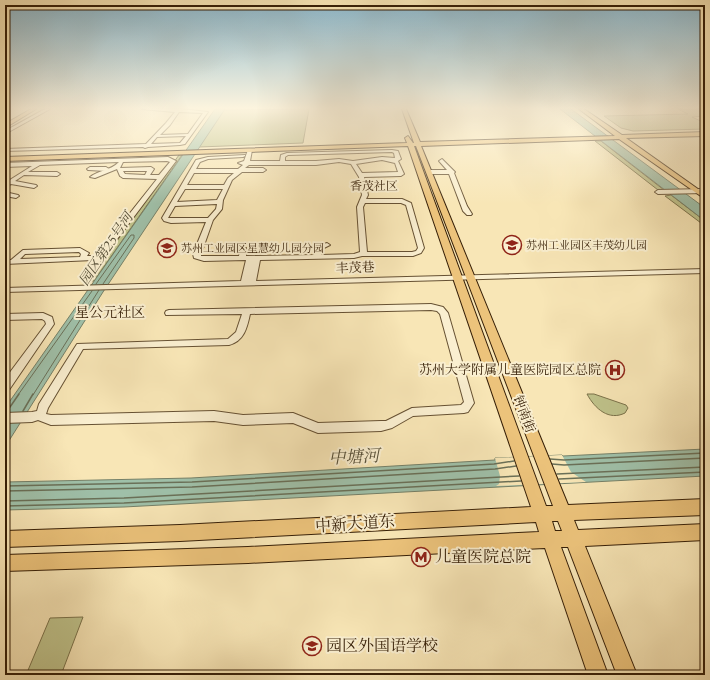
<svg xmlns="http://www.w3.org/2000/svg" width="710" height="680" viewBox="0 0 710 680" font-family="Cardo,'Noto Serif SC',serif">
  <rect width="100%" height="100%" fill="#f8e6b6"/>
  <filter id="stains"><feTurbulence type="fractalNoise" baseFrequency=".005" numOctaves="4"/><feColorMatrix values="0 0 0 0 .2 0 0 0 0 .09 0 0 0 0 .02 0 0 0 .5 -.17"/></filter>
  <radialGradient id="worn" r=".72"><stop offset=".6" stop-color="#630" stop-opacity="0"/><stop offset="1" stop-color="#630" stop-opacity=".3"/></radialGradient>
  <g fill="#c0c48c" stroke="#7b724a">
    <polygon points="309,109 303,143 199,147 224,110"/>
    <polygon points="678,109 705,109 705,116 692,117 705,123 705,129 633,131 621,128 604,116 688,114"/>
    <polygon points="595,141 601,141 664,190 658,190"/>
    <polygon points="179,155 182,155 94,281 88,281"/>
    <polygon points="671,195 705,221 705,226 665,196"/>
    <path d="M587,394H594L626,405L628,408L625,413C609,421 595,409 587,394Z"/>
    <polygon points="83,617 61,675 26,675 50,618"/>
  </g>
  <g fill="#9fc0a9" stroke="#758068">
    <polygon points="215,109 225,109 103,292 5,447 5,408"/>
    <polygon points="560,109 571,109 705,208 705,221"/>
    <polygon points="705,449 705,476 124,507 5,510 5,482 191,478 495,460 495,458 499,458 562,455 563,456"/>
  </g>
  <polygon fill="#f8e6b6" points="562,455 571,472 586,482 496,486 499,484 500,476 495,458"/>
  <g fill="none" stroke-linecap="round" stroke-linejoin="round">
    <g stroke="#6a7058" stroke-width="1">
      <polyline points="96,284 131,235 134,235 134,238 103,284"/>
      <polyline points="18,395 92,291"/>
      <polyline points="33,395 99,290"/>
    </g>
    <g stroke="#6a7058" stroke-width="1.5">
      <polyline points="5,410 10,407 19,394"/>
      <polyline points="23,411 33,394"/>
      <polyline points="550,459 564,460 705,453"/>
      <polyline points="552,464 564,465 705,458"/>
      <polyline points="557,474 705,467"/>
      <polyline points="559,479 705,472"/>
      <polyline points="5,486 192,482 494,464 514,461"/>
      <polyline points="5,491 192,487 495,469 516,466"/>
      <polyline points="5,501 124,498 519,476"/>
      <polyline points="5,506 124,503 521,481"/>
    </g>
    <g stroke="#665133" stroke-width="2">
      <g id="minor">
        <polygon points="45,109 50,109 5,134 5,131"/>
        <path d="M142,109H181L208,112L185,144L180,145L148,147L145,148L143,147L5,151V149L146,144L166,123L175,112ZM179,112L203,113L188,134L160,135L170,125ZM186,136L180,143L151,144L157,137Z"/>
        <path d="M250,149L252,150L250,161H280L281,155L287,153L392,150L398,151L401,159L398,161L404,174L401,176L364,177L368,195L366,199H402L411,203L424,248L421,253L413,256H362L354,258L260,260L256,281L705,269V273L5,292V288L241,281L246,260L204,261L194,258L193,254L206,222L171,223L164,221L162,218L196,160L208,157L245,155V156L243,157L208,159L200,162L196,169H238L243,165L238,163L244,161L248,150ZM392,152L394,153L395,158L382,157L353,161L339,159L316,161H285V157L288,155ZM382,160L395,163L398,172L362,173L356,164ZM339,162L351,164L359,177L362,195L357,207L360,252L354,254L321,255L322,249L330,245L327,243L317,247L314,255L246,256V248L235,245L232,247L240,250L239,256H201V254L213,220L222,209L223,200L232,180L242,172H263L266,170L263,168H245L249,165H316ZM194,173H234L228,178L224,185H187ZM185,189H223L217,200L177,202ZM365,203H401L406,205L418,248L416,251L412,252H367L363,207ZM217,204L216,209L208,218H168L175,206Z"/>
        <path d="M168,157L176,161L93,271H90L86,269L93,260L5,264V260H11L23,250L80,248L89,253L87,256H96L157,179L123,178L120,176L117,169L95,178L90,177C99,170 110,171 119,162L40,165L28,172H57L60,174L57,176L24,175L15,181L36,185L37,186L34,188L11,184L5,187V183L32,166L5,167V163ZM167,161L170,162L159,175H150L154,169L151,167L120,168L123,162ZM123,171H147L145,175L125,174ZM79,252L81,254L80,257L20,259L25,254Z"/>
        <polygon points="442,159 455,172 454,173 467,206 472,214 471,215 467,215 463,211 449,174 431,174 428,172 431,170 447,170 439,161"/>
        <polygon points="90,167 106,167 109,169 106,171 88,170 87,169"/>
        <polygon points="704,189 704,193 658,194 655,192 658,190"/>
        <polygon points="5,192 18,195 19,196 16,198 5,196"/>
        <path d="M431,304L443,307L448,313L474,403L468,412L464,413L413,416L392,428L381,431L318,433L293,423L243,425L214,421L51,425L38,420L32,422L5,423V413L32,412L37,411L39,404L77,344L228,339L236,332L242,314L166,315L165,313L166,311L169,310ZM431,310L437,311L440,314L464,402L461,405L412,408L386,421H381L318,423L293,413L243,415L214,411L51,415L46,414L48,408L83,349L229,345C244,341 247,328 250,314Z"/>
        <polygon points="43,313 52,317 54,324 9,390 5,391 5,379 46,324 45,321 42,319 5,320 5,314"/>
      </g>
    </g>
    <g stroke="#361f07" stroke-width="2">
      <g id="major">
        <polygon points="31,109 36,109 5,128 5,124"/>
        <path d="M402,109H406L420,142L615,136L579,109H584L622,135L705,132V136L626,138L705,194V199L619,139L421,146L568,505L705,499V515L574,520L578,530L705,524V540L585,546L637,675H617L568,547H561L608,675H588L545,548L248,563L5,571V555L248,547L539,532L536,522L180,541L5,547V531L180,525L531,507L408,146L5,161V157L407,143L405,138L408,136L413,143H414ZM414,146H416L553,506H546ZM552,521H558L562,531H555Z"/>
      </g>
    </g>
    <use href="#minor" fill="#faefd0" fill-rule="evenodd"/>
    <use href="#major" fill="#ecc37b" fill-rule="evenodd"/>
  </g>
  <linearGradient id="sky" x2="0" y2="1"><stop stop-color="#8bb9cf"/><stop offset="0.53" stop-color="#fcf4de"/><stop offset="1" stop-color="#fcf4de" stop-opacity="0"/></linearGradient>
  <rect width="710" height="204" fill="url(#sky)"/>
  <defs>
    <g id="school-ring" transform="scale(1)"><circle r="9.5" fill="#faefd0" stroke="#8f2418" stroke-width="1.5"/><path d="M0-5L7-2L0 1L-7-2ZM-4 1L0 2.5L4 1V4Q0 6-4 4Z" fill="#8f2418"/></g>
    <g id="hospital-ring" transform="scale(1)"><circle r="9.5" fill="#faefd0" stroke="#8f2418" stroke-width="1.5"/><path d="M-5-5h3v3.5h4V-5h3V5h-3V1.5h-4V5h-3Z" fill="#8f2418"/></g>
    <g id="metro-ring" transform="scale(1)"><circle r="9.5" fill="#faefd0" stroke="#8f2418" stroke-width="1.5"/><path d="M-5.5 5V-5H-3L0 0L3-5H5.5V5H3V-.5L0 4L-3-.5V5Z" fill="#8f2418"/></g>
  </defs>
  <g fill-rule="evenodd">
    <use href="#school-ring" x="512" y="245"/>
    <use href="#school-ring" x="167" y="248"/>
    <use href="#hospital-ring" x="615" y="370"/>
    <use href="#metro-ring" x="421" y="557"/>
    <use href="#school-ring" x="312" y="646"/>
  </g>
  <g text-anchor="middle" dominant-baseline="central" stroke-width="4" stroke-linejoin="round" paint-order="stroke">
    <g font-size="11" fill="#361f07" stroke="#faefd0" text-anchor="start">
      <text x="526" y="245">苏州工业园区丰茂幼儿园</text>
      <text x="181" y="248">苏州工业园区星慧幼儿园分园</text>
    </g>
    <g font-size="12" fill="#361f07" stroke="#faefd0">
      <text x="374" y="186">香茂社区</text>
    </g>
    <g font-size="13" fill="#361f07" stroke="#faefd0">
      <text transform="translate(355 268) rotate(-2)">丰茂巷</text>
      <text transform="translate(524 414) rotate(69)">钟南街</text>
    </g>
    <g font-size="13" fill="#361f07" stroke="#faefd0" text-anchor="end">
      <text x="601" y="370">苏州大学附属儿童医院园区总院</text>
    </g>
    <g font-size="14" font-style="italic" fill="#564f38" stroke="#faefd0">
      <text transform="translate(106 249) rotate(-56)">园区第25号河</text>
    </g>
    <g font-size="14" fill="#361f07" stroke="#faefd0">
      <text x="110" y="312">星公元社区</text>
    </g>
    <g font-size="16" fill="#361f07" stroke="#faefd0">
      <text transform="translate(355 524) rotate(-4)">中新大道东</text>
    </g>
    <g font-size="16" fill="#361f07" stroke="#faefd0" text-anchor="start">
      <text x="435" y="557">儿童医院总院</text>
      <text x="326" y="646">园区外国语学校</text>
    </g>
    <g font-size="17" font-style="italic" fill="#564f38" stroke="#faefd0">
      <text transform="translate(354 457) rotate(-3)">中塘河</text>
    </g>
  </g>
  <rect width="710" height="680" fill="none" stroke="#f8e6b6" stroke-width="20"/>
  <rect x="6" y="6" width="698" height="668" fill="none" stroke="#361f07" stroke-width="2"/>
  <rect x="10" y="10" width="690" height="660" fill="none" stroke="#361f07"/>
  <rect width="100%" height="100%" filter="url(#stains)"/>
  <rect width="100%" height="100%" fill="url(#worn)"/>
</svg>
